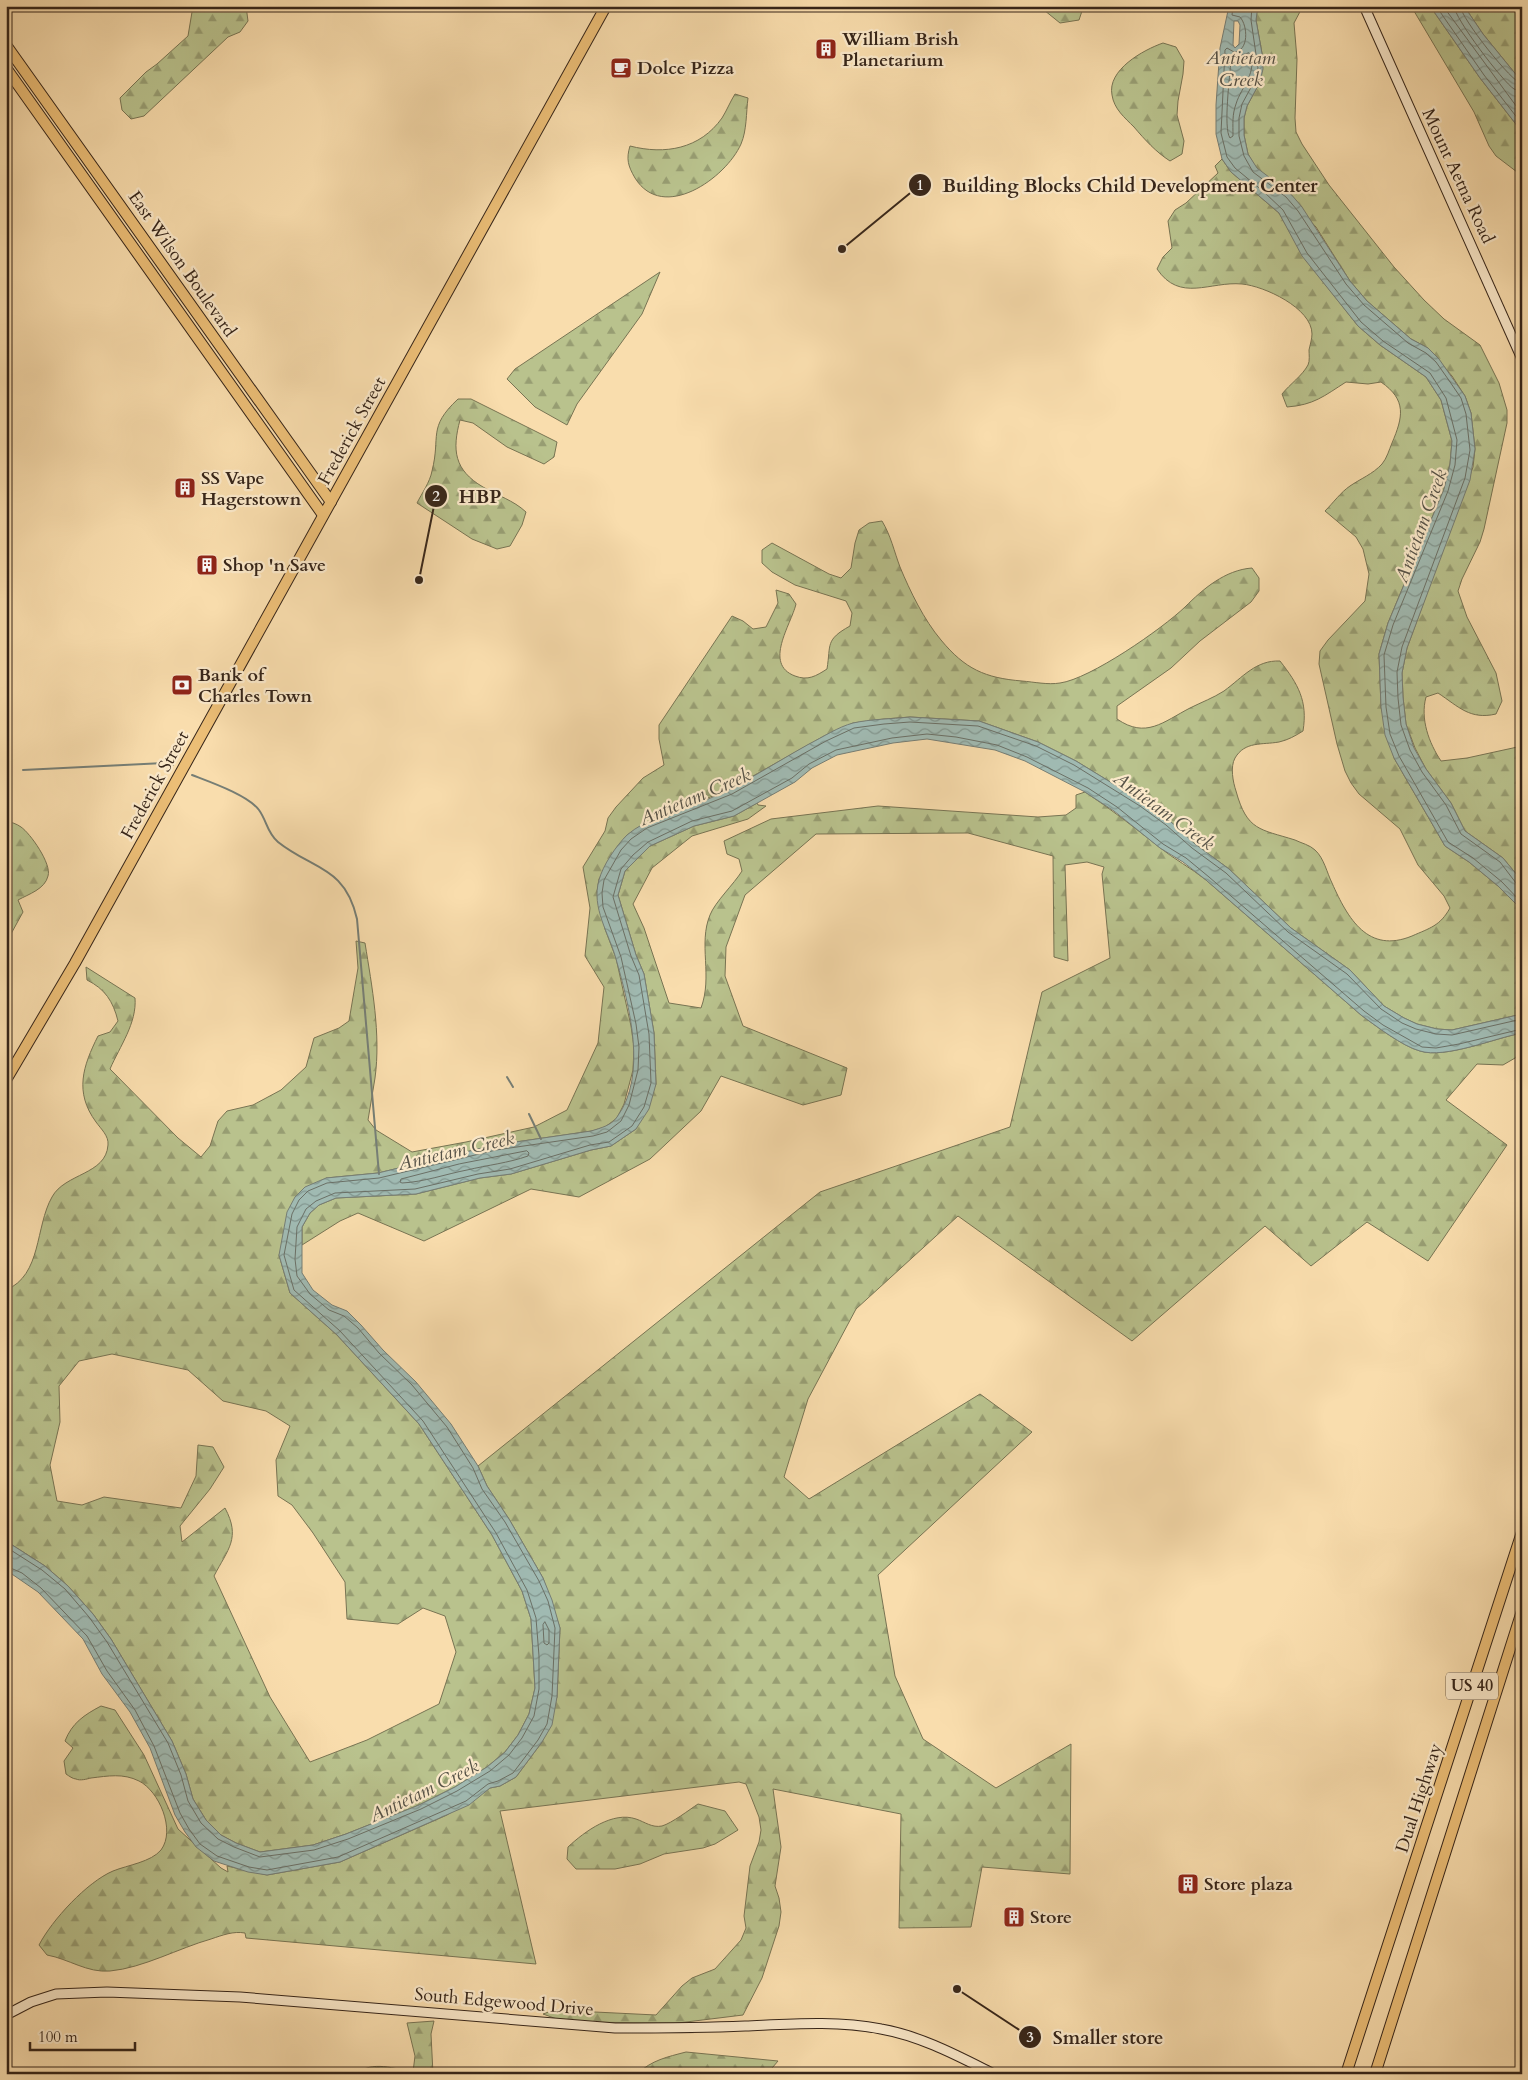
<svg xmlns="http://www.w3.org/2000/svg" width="1528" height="2080" viewBox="0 0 1528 2080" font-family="Cardo,serif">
  <defs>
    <pattern id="forest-firs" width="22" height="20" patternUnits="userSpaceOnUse" patternTransform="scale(1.25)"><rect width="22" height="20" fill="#b9c28d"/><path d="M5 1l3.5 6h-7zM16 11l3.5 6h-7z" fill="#979d72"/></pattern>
    <pattern id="water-waves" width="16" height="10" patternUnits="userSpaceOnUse" patternTransform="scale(1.25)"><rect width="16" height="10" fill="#a0bab2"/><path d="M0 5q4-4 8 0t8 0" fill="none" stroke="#839790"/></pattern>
  </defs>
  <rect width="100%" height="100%" fill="#f9ddad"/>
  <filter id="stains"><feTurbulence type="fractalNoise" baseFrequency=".004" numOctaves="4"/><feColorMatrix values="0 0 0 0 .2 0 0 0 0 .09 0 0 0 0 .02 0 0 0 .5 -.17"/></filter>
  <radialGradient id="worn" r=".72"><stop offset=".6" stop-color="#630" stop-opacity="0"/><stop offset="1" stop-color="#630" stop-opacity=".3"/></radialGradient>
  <g fill="url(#forest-firs)" stroke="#787453" fill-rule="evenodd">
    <polygon points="193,6 246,6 248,21 240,32 228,37 144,116 131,119 122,110 120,98 146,72 157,64 188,36"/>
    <polygon points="1039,6 1083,6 1083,8 1079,20 1060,23"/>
    <path d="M1303,6L1294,23L1297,59L1295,118L1296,132L1302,144L1329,185L1394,267L1424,300L1444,319L1480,345L1499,383L1507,410V423L1484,529L1480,542L1462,579L1458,591L1467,617L1496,673L1502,701L1496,714C1470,720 1459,707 1438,693L1426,697C1420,719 1429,743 1441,761L1467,758L1522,746V881L1503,858L1465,831L1451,803L1426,769L1415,748L1406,724L1403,697L1402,673L1407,648L1473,467L1475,449L1471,413L1465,396L1452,376L1428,348L1411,339L1367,301L1350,281L1316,227L1271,180L1256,168L1248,154L1244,135V118L1247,106L1260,82L1263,59L1256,20L1257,7Z"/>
    <polygon points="1411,6 1430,6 1480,78 1522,132 1522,170 1517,172 1496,156 1489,146 1474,112"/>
    <polygon points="1464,6 1522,6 1522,82 1483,34"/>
    <path d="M1163,43L1176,47L1184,61L1183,74L1178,101L1177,115L1184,141L1182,154L1170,161C1156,152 1145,140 1134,127C1125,118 1114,109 1112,95C1107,70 1143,50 1163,43Z"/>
    <path d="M735,94L748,98C746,113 747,130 741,144C726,178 663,223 635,178C628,166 626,159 630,146C665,155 700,149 722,118C727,110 730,102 735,94Z"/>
    <path d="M1222,159L1231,172L1279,213L1303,256L1358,326L1380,345L1426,377L1441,400L1452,441L1450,464L1444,489L1388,623L1379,654L1381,707L1394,758L1445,846L1469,862L1498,886L1522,910V1014L1452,1030L1437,1029L1417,1024L1404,1018L1384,1006L1350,970L1291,928L1229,869L1195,844L1170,821L1143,802L1076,761L1038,742L979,721L910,717L884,719L853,723L824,736L730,789L644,824L627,835L617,847L599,879L597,892L605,929L616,958L631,1026L634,1047L633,1070L624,1104L617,1118L605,1127L592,1131L495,1145L378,1173L326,1178L279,1255L290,1293L337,1335L419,1424L492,1535L522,1591L531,1619L535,1688L529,1714L518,1735L505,1752L487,1767L455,1787L419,1805L346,1834L313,1845L260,1852L236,1843L221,1835L206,1820L193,1799L186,1774L172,1741L111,1639L93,1614L68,1586L45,1566L6,1541V1290C42,1275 35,1227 52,1197C65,1173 106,1175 108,1145C109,1136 101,1129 96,1122C74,1092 83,1066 98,1036L110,1032L118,1021C113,1001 105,989 87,980L86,967L135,998C137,1023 120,1046 110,1069L178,1138L201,1157L210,1146L218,1121L227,1111L253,1105L281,1090L306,1067L314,1038L339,1028L349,1021L358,968L356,941L365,943C372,987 381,1034 375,1078C373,1092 370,1106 368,1120L376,1130L412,1152L466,1142L534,1127L567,1110L598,1043L604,987L585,956L590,908L583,867L605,831L608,818L616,807L643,778L664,765L659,739V725L732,616L743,621L753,629L766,627L778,603L776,590L789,594L796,604C791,625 763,664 795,676C808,681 816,676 827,669C831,644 825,640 850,626L852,613L846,601L795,585L772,572L762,563V550L772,543L829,574L841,578L851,568L855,543L859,530L869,523L882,521C891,536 894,551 900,567C910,591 924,620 941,640C965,669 985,678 1022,681C1034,682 1048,685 1060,683C1090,679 1162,629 1185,607C1203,589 1225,570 1252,568L1259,578V591L1251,602L1200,641L1171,668L1117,706V719C1146,739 1163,722 1190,708C1202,702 1213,698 1224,691C1243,677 1256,660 1280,661C1298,684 1308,701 1303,731C1295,736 1288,740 1279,742C1262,745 1245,741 1235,758C1230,767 1233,782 1236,791C1247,831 1260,829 1295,840C1301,843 1310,845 1315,850C1324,858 1327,873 1332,883C1348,919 1368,954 1412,936C1430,928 1440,926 1450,908L1444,896L1418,865L1400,829L1359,794L1351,783L1345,771L1337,744L1319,664L1320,651L1328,640L1365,601L1369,574L1363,549L1356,537L1325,511C1333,503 1341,492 1350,486C1360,479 1373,474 1382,464C1387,458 1389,450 1392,443C1403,417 1407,400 1381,382L1368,384L1346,382C1324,396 1314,405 1287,407L1282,394C1290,384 1302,376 1308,365C1310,361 1309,354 1309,350C1310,345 1312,339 1312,334C1312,308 1264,286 1242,284C1210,281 1180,303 1157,269L1163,257L1172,248L1168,221L1175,210L1186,203L1218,173L1215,166ZM112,1354L188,1370L223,1401L266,1411L290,1426L276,1460L278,1496L292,1505L313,1533L345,1582L347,1619L398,1624L423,1608L445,1616L456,1652L439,1704L367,1740L310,1762L270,1697L214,1576C228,1549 241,1538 225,1508L182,1542L180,1526L210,1489L224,1467L213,1447L198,1445L196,1476L181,1508L104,1497L82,1505L57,1501L50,1465L60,1422L59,1386L79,1361Z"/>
    <polygon points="660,272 642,314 577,404 567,425 535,407 507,379 515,369"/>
    <path d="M458,399H471L557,442L554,457L544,464L507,447L473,423L460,420C452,450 454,470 483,487C498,496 513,500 526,512L522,525L510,546L497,549L472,539L417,503C422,493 430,482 432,471C441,436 427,428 458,399Z"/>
    <path d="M1085,792C1111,809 1135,828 1159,847C1174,859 1191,868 1206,880L1361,1015C1376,1026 1402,1046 1420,1051C1445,1059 1495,1038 1522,1033V1054L1503,1065L1477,1064L1446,1100L1507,1145L1428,1261L1367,1222L1311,1266L1265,1226L1132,1341L958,1216L856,1309L808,1399L784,1477L809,1499L980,1394L1032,1432L878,1575L895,1676L923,1739L996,1788L1071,1744L1070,1874L982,1867L971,1927L899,1928L901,1814L773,1789L781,1847L775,1886L779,1898L781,1912L779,1926L762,1978L743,2015L678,2023L565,2022L543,2014L554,2010L656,2015L682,1986L692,1978L715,1969L741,1940L746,1928L744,1916L750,1866L759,1842L761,1830L759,1817L746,1784L739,1782L500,1811L536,1964L246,1938L245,1933C233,1931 223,1935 211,1939C179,1948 143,1968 110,1971C87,1973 69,1959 47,1955L39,1945C52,1920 87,1882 113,1871C128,1865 151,1862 161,1850C176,1830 159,1791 139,1781C123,1773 108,1776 91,1778C87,1779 80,1781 76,1779C73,1779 69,1776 66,1774L64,1761L73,1748L65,1741C72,1723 84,1715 101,1706L115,1710L144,1755L178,1829L221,1868L228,1872L227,1866L267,1875L340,1862L447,1815L490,1788L500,1786L516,1777L542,1742L557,1697L560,1628L543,1578L509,1519L487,1486L478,1466L820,1192L1010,1127L1042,992L1110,958L1102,874L1104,867L1087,862L1065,865L1068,961L1054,957L1053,856L968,833L816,834L745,895L726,947L725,976L743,1026L847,1068L841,1095L803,1105L721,1076L701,1111L650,1159L579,1197L531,1189L424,1241L358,1213L340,1221L302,1245V1227L310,1213L319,1205L336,1198L416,1194L480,1178L511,1174L591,1150L611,1146L636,1129L656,1084L654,1033L644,974L636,955L618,895L625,871L650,846L694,826L734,816L757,803L758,805L766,806L748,819L692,836L652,868L633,904L644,928L669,1003L701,1008C713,976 698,944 710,915C715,902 734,884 742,871L739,859L727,854L724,841L771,819L878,806L1038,817L1066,815L1076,808V795Z"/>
    <path d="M6,821C11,822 17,824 21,827C30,833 52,864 48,876C45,889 29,894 18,900L23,912L6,943Z"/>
    <path d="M698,1804L725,1811L738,1830L715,1844L703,1848L664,1854L640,1864L615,1869H576L567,1859L568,1847C585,1831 613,1811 636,1819C645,1822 652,1828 662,1826C672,1823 689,1810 698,1804Z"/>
    <path d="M434,2021L431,2034L433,2074H356C372,2060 395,2069 413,2072L415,2056L407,2023Z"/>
    <path d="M686,2052L778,2061L767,2074H637C652,2060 667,2057 686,2052Z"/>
  </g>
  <g fill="url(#water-waves)" stroke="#767e75" fill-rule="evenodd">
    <path d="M1229,6H1258L1256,20L1263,59V69L1260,82L1247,106L1244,118V135L1248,154L1257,168L1290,193L1302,207L1350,281L1367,301L1411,339L1428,348L1439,359L1465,396L1471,413L1475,449L1470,480L1407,648L1402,673L1403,697L1406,724L1414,748L1426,769L1451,803L1465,831L1503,858L1522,881V910L1498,886L1469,862L1445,846L1394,758L1385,735L1381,707L1379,654L1388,623L1444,489L1450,464L1452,441L1441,400L1426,377L1380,345L1358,326L1302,256L1279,213L1231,172L1222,159L1216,134V105L1220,48ZM1234,21H1238L1240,25L1239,44L1235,48L1233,45Z"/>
    <polygon points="1430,6 1464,6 1483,34 1522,82 1522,132 1480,78"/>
    <path d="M910,717L979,721L1038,742L1076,761L1143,802L1170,821L1195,844L1229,869L1291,928L1350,970L1384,1006L1404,1018L1417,1024L1437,1029L1452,1030L1522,1014V1033C1495,1038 1445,1059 1420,1051C1402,1046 1376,1026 1361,1015L1206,880L1183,862L1160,848L1114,811L1085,792L1025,761L995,750L927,739L893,743L837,755L812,768L795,782L734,816L694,826L650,846L625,871L618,895L636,955L644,974L654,1033L656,1084L649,1109L636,1129L611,1146L591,1150L511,1174L480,1178L416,1194L336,1198L319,1205L310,1213L302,1227V1273L313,1290L332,1305L347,1311L361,1325L383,1350L416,1382L451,1424L478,1466L487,1486L509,1519L543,1578L552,1600L560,1628L557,1697L552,1725L542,1742L516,1777L500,1786L490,1788L469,1805L340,1862L267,1875L248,1872L214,1861L196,1847L185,1832L175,1815L150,1748L130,1712L102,1674L83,1639L38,1592L6,1570V1541L45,1566L68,1586L93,1614L111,1639L172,1741L186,1774L193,1799L206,1820L221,1835L236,1843L260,1852L313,1845L346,1834L419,1805L455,1787L487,1767L505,1752L518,1735L529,1714L535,1688L531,1619L522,1591L492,1535L419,1424L337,1335L290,1293L279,1255L287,1212L295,1197L305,1187L326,1178L378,1173L495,1145L591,1131C601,1128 612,1125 617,1117C648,1075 629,1005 616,959C609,933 591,908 599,880C603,865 616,846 627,835C647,818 672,813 696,804C736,789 771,765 809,744C823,737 838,727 853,723C871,719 891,719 910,717Z"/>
  </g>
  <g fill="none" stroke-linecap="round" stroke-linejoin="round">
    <g stroke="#6b7066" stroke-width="1">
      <path d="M1233,6L1232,15L1240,17C1248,26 1249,51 1234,52L1227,48L1225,50L1221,133L1227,157L1235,168L1264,192L1283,210L1307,253L1361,322L1383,341L1430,373L1446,398L1457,440L1455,465L1448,491L1393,625L1384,655L1386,707L1390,734L1399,756L1448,842L1473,858L1502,882L1522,903"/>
      <polyline points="1252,6 1251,20 1258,68 1255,80 1242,104 1239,118 1239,136 1244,156 1253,172 1286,197 1298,211 1346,284 1364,305 1408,343 1426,353 1436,362 1448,379 1461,398 1466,414 1470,450 1465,478 1402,647 1397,672 1398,698 1401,725 1410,750 1422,772 1446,805 1461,834 1500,862 1516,883 1522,884"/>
      <polyline points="1436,6 1484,75 1522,124"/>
      <polyline points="1443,6 1522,114"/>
      <path d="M1454,6C1454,18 1503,82 1514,89C1517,90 1518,90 1522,90"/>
      <path d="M1460,6C1461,18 1512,83 1522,84"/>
      <path d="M1249,53C1259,71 1241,87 1236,104C1232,115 1233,124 1233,136L1230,138C1223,128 1230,76 1231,60Z"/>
      <path d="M527,1151L529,1153L528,1156C508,1163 488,1165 467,1170C446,1174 424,1182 402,1183L400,1182L401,1179L459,1164Z"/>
      <polyline points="6,1547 42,1570 65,1589 89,1617 107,1642 168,1743 181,1775 188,1801 201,1823 218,1839 234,1847 260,1857 314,1850 348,1839 421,1809 457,1791 490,1771 509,1755 522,1738 534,1716 539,1689 539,1656 536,1618 527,1590 496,1533 423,1421 340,1331 294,1290 284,1255 292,1214 299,1200 308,1191 327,1183 379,1178 496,1150 593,1136 607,1132 621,1121 629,1105 638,1070 639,1047 636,1024 621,957 603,907 602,893 604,880 621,850 631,839 647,828 732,794 826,741 854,728 884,724 910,722 978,726 1036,746 1074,765 1140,806 1166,825 1192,848 1226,873 1288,932 1347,974 1381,1009 1402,1023 1416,1029 1436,1034 1452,1035 1522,1019"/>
      <polyline points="6,1566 22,1573 41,1588 87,1636 107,1671 135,1710 154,1746 180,1813 189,1829 200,1844 217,1856 249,1867 267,1870 338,1857 466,1801 488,1784 498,1781 513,1773 538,1740 547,1724 552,1696 555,1628 548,1601 539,1581 505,1522 482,1489 473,1468 447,1427 412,1385 379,1353 358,1328 344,1316 329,1310 310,1294 297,1276 295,1259 297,1227 306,1209 316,1201 335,1193 415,1189 478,1174 510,1169 590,1145 609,1142 632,1126 644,1107 651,1083 649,1034 639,975 631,956 613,897 621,869 633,855 648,842 692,821 732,811 792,778 809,764 836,750 892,738 927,734 956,737 997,745 1027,757 1088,788 1117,807 1163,844 1186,858 1209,877 1364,1011 1383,1025 1422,1047 1436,1048 1459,1044 1522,1029"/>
      <polygon points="545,1622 549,1630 549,1643 547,1645 544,1643 543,1625"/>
    </g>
    <g stroke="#767e75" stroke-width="2">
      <polyline points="23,770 164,763 173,765"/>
      <path d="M192,775C210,782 248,795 259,810C267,821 267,833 278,842C313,870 345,866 357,919L379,1174"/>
      <polyline points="507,1077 513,1087"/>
      <polyline points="529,1114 541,1139"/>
    </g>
    <g stroke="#362519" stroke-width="11">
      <g id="secondary">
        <polyline points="1364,6 1522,359"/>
        <path d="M6,2015L31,2002L56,1994L107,1992L240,1997L615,2028C658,2028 701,2028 745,2026C790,2024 836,2020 881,2029C921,2036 958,2056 994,2074"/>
      </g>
    </g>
    <g stroke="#362519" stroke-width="12">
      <g id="primary">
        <polyline points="6,45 331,502"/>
        <polyline points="6,68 323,515"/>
        <polyline points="6,1080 75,963 606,6"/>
        <polyline points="1346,2074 1522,1532"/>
        <polyline points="1375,2074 1522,1611"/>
      </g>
    </g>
    <use href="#secondary" stroke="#fbe9ca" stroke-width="9"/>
    <use href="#primary" stroke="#ecbe76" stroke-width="10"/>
  </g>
  <defs>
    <g id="building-square" transform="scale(1.125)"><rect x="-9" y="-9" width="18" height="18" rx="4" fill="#8f2418" stroke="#fbe9ca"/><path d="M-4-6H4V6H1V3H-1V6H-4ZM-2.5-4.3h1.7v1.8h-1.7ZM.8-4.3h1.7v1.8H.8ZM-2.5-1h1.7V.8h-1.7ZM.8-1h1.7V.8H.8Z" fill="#fff"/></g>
    <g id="cafe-square" transform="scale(1.125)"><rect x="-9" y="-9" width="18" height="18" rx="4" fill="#8f2418" stroke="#fbe9ca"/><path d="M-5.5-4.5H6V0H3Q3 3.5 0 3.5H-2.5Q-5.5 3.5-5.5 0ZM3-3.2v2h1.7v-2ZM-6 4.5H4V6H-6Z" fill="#fff"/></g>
    <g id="bank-square" transform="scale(1.125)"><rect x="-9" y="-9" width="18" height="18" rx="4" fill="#8f2418" stroke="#fbe9ca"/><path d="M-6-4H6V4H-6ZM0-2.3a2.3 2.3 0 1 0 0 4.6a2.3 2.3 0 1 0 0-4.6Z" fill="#fff"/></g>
  </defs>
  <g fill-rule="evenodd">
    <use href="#building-square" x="826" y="49"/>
    <use href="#cafe-square" x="621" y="68"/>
    <use href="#building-square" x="185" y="488"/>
    <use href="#building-square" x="207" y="565"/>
    <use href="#bank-square" x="182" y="685"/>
    <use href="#building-square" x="1188" y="1884"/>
    <use href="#building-square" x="1014" y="1917"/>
  </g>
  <g text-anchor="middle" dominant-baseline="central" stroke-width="4.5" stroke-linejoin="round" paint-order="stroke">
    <rect fill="#fbe9ca" stroke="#71604e" stroke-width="1" x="1446" y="1672.5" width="52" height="27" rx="4"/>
    <g font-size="16" font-weight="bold" fill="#362519">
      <text x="1472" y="1686">US 40</text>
    </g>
    <g font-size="18" font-weight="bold" fill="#362519" stroke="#fbe9ca" text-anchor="start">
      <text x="842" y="39">William Brish<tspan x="842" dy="21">Planetarium</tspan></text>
      <text x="637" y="68">Dolce Pizza</text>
      <text x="201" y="478">SS Vape<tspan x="201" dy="21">Hagerstown</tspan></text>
      <text x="223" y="565">Shop 'n Save</text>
      <text x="198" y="675">Bank of<tspan x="198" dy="21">Charles Town</tspan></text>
      <text x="1204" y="1884">Store plaza</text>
      <text x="1030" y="1917">Store</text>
    </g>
    <g font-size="18" fill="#362519" stroke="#fbe9ca">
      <text transform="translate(1458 176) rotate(65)">Mount Aetna Road</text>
      <text transform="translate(182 264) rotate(55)">East Wilson Boulevard</text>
      <text transform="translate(352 431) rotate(-61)">Frederick Street</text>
      <text transform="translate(155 785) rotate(-61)">Frederick Street</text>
      <text transform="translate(1419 1798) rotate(-72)">Dual Highway</text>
      <text transform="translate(504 2002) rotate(5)">South Edgewood Drive</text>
    </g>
    <g font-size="19" font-style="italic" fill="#565247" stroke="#fbe9ca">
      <text x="1241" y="58">Antietam<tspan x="1241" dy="22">Creek</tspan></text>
      <text transform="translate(1421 526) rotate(-70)">Antietam Creek</text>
      <text transform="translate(695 797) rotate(-23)">Antietam Creek</text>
      <text transform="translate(1164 811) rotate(36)">Antietam Creek</text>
      <text transform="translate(456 1151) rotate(-13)">Antietam Creek</text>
      <text transform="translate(424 1791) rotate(-26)">Antietam Creek</text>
    </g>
  </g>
  <path fill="none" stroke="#362519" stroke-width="2" d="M842 249L920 185M419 580L436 496M957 1989L1030 2037"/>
  <g fill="#362519" stroke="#fbe9ca" stroke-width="2">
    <circle cx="842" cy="249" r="5"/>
    <circle cx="419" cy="580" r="5"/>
    <circle cx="957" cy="1989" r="5"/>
    <circle cx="920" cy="185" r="12"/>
    <circle cx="436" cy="496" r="12"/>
    <circle cx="1030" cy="2037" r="12"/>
  </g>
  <g font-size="15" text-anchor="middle" font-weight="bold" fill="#fff">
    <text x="920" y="190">1</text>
    <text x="436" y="501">2</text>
    <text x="1030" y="2042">3</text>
  </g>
  <g font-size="19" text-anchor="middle" font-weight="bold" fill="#362519" stroke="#fbe9ca" stroke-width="4.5" stroke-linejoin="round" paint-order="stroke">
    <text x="1130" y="192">Building Blocks Child Development Center</text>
    <text x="480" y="503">HBP</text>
    <text x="1108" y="2044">Smaller store</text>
  </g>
  <rect width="1528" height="2080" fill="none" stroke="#f9ddad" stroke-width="25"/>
  <rect x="8" y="8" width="1513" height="2065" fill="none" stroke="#362519" stroke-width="2.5"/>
  <rect x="12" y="12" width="1503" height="2055" fill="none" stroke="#362519"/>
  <path d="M30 2042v8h105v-8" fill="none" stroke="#362519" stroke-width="2.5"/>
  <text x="38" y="2042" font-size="15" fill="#362519" stroke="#fbe9ca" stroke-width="4" paint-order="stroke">100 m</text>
  <rect width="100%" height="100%" filter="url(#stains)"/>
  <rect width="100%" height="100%" fill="url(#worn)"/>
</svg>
